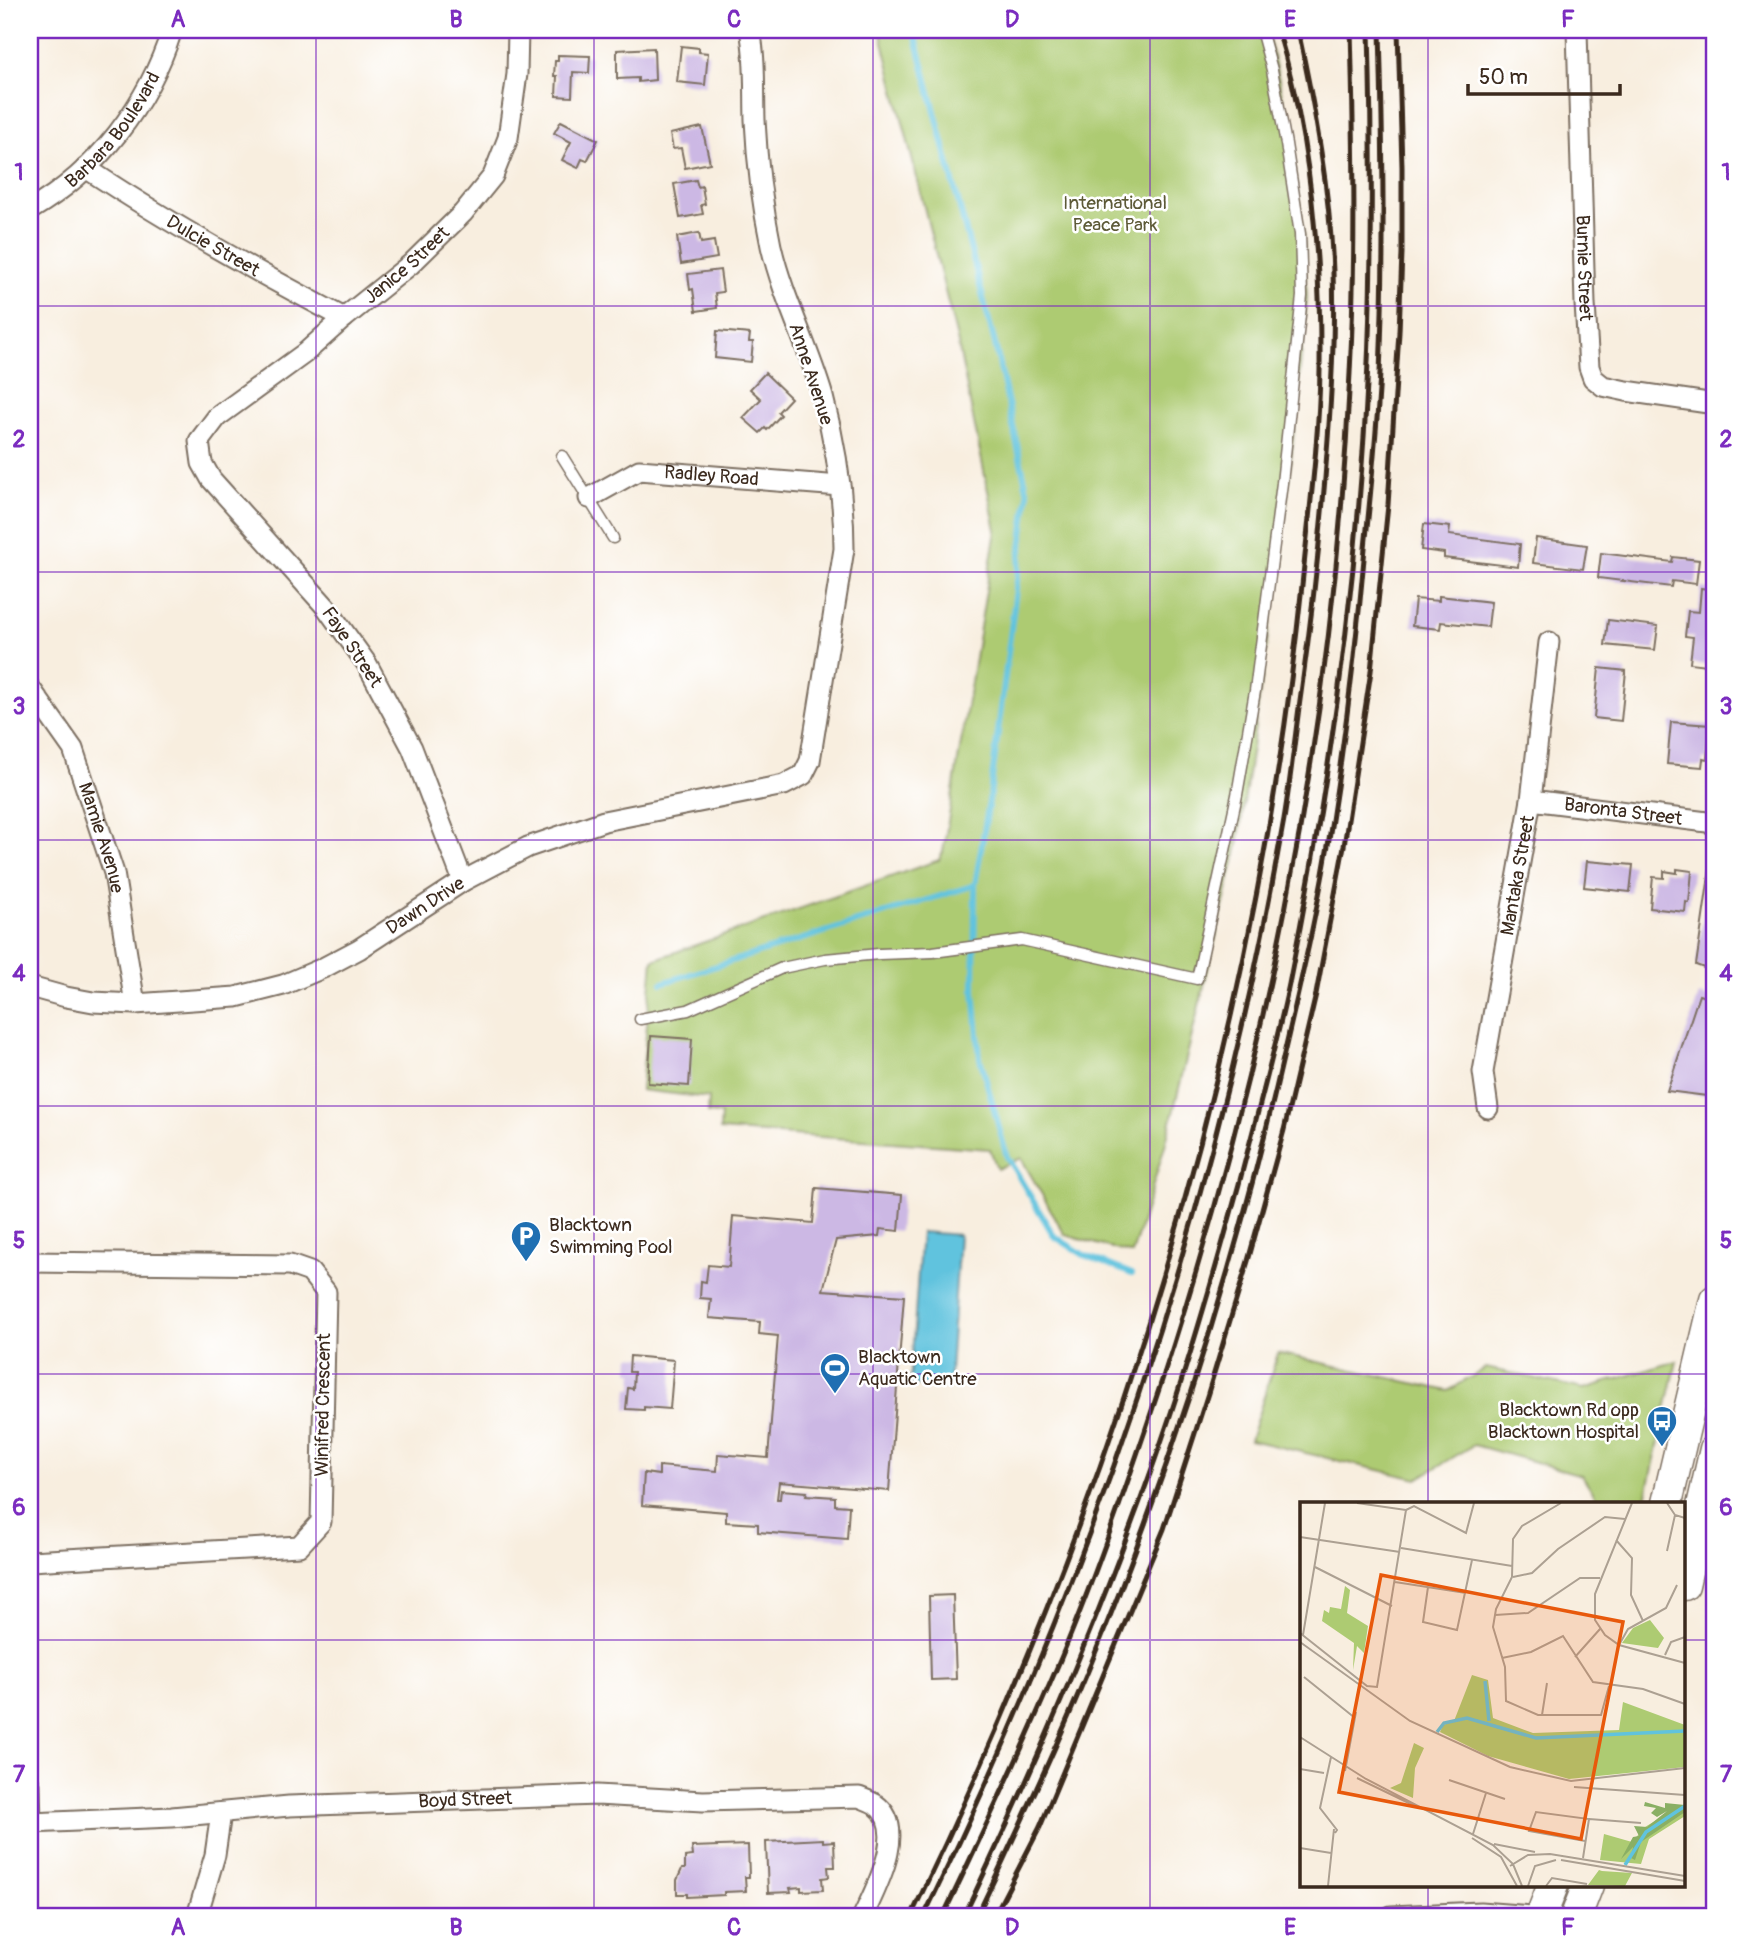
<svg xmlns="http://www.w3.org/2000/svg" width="1745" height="1946" viewBox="0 0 1745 1946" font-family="Pangolin,sans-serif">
  <rect width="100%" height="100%" fill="#fff"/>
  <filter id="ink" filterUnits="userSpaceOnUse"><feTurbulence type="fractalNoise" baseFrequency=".0143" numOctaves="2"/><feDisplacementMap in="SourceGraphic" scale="14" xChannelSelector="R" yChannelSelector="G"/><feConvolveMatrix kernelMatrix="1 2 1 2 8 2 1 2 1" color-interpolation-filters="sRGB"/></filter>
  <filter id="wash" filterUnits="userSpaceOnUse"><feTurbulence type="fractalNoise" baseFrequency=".00686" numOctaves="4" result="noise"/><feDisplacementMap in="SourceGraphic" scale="28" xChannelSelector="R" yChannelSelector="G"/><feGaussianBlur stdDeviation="1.57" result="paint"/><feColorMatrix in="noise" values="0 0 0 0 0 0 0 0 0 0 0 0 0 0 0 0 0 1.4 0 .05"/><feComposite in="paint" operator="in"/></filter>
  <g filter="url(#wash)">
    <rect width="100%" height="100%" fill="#f8eedf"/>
    <g fill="#adcb72" stroke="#747a48" stroke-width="2">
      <polygon points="880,30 1266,30 1278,76 1289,129 1304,240 1307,298 1286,509 1238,845 1166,1142 1132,1254 1065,1235 1021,1158 997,1169 990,1149 720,1130 721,1114 708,1113 709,1098 641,1090 653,960 939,860 943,852 996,530 957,339"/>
      <polygon points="1278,1353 1448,1391 1486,1368 1584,1389 1677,1361 1645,1503 1600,1503 1582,1475 1474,1445 1417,1479 1250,1440"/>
    </g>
    <polygon fill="#60c3de" stroke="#4e767e" stroke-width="2" points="921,1232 959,1235 949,1387 910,1384"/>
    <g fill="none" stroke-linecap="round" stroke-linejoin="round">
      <g stroke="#60c3de" stroke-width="6">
        <polyline points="914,30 995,344 1028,494 990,795 975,885 974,990 980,1058 1007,1157 1054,1236 1084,1255 1132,1274"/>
        <polyline points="662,983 975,885"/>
      </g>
    </g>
    <g id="blocks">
      <g fill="#ccb8e4">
        <polygon points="681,46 699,48 699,52 708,53 705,85 677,82"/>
        <polygon points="654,48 655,80 638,82 638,78 617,79 617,50"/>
        <polygon points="558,55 590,56 589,73 573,72 572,97 556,96 557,76 554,76 555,61 558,61"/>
        <polygon points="561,121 598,140 587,161 582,159 578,168 562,160 571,142 554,133"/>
        <polygon points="702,127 710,163 685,168 681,148 673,149 670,134"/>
        <polygon points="696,180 698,187 702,186 705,204 701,205 703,214 680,218 674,184"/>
        <polygon points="699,233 701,243 714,241 717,258 681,264 677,237"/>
        <polygon points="720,270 723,292 715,293 717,308 696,311 693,289 690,290 688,274"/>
        <polygon points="717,331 750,334 749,342 753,342 751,362 715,358"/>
        <polygon points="765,373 791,398 778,412 781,415 767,430 765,428 760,433 743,418 761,399 750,389"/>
        <polygon points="1424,524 1450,527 1449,535 1520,544 1518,567 1444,558 1444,553 1421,550"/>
        <polygon points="1536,538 1587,545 1583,569 1533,563"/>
        <polygon points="1601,553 1672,562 1673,557 1699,560 1696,584 1672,581 1671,587 1598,578"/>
        <polygon points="1701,588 1715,590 1715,618 1713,638 1715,638 1715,666 1690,663 1693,637 1685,636 1688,611 1699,612"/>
        <polygon points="1439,596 1491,602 1488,627 1441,622 1440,629 1412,626 1415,599 1439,601"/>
        <polygon points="1608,620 1658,626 1655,650 1605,645"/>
        <polygon points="1599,668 1626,671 1621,721 1594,718"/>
        <polygon points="1671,722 1710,725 1707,760 1703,759 1702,767 1667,764"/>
        <polygon points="1587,861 1633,865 1630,892 1584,887"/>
        <polygon points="1711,862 1715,862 1715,972 1696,965"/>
        <polygon points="1677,869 1692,871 1689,903 1686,902 1685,912 1650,908 1653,877 1664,878 1664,871 1677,873"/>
        <polygon points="1699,995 1715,1000 1715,1097 1667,1091"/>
        <polygon points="651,1036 692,1039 689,1086 648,1083"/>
        <polygon points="816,1188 902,1195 899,1231 880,1229 879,1236 836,1240 823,1290 904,1296 889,1491 779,1482 777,1499 780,1499 781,1490 807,1492 806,1495 835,1497 835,1505 849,1506 847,1539 758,1532 758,1524 726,1522 726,1512 642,1505 644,1473 659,1475 659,1466 717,1471 718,1454 768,1458 778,1336 759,1334 760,1322 709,1318 711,1299 700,1298 701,1281 706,1282 708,1265 729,1267 733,1216 813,1223"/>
        <polygon points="630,1356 674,1360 670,1409 644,1407 644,1410 626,1409 628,1388 633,1389 634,1372 629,1372"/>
        <polygon points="953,1595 956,1679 931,1680 929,1596"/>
        <polygon points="823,1839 823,1842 834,1841 835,1867 828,1867 829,1877 822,1878 823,1890 801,1891 801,1887 790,1888 791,1892 768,1893 766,1842"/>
        <polygon points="748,1845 749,1877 745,1877 746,1891 724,1892 724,1895 687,1897 687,1894 677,1894 677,1880 682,1869 685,1869 685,1857 693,1856 692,1847"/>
      </g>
    </g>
  </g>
  <g filter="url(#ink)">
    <use href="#blocks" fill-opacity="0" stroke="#7d6f62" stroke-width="2"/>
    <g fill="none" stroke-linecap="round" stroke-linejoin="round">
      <g stroke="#7d6f62" stroke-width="13">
        <g id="service">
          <polyline points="562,456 613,538"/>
          <polyline points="640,1019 688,1010 782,968 825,959 879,954 933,952 1022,940 1197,979 1237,795 1255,691 1282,483 1302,296 1300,234 1286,144 1272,70 1261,30"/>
        </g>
      </g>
      <g stroke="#7d6f62" stroke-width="23">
        <g id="minor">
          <path id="s1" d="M1577,30L1585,304L1589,367L1593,378L1603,386L1626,391L1715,404"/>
          <path id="s2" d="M86,168C168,223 257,272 344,318"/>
          <path id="s3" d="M30,210C98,171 148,105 172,30"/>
          <path id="s4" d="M589,498L639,470L840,486"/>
          <path id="s5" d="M30,688L73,749L114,873L135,1004"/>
          <path id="s6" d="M1531,800L1715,823"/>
          <path id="s7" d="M463,881L412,748L367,664L326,607L211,479L202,463L199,441L217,417L305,353L344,318L411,264L463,213L493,176L508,138L517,74L518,30"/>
          <path id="s8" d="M30,987L66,997L93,1002L135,1004L236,997L283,985L323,968L359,949L463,881L528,847L604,821L784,785L803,775L810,761L844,549C844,498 836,446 823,397C808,345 783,298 771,246C762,204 757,162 755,120C754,90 756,59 750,30"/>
          <path id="s9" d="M1488,1108L1483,1072L1531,800L1549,642"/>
          <polyline points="30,1262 290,1265 310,1272 326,1292 321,1522 299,1546 30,1561"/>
          <polyline points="30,1785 31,1823"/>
          <path id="s10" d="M30,1823L172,1817L289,1806L597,1795L703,1801L859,1797C864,1799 870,1801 875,1804C909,1828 876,1888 863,1916"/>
          <polyline points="197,1916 215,1855 221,1813"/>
          <polyline points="1391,1916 1480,1912 1532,1916"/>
        </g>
      </g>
      <g stroke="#7d6f62" stroke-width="33">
        <g id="primary">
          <polyline points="1667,1503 1715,1300"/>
          <polyline points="1684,1585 1715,1449"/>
          <polyline points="1541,1916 1553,1885"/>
          <polyline points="1576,1916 1588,1885"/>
        </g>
      </g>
      <use href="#service" stroke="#fff" stroke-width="10"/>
      <use href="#minor" stroke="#fff" stroke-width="19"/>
      <use href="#primary" stroke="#fff" stroke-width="30"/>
      <g stroke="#3b2a1e" stroke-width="5">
        <path d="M911,1916C1115,1496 1254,1051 1302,585C1309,514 1319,441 1320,370C1321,255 1311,139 1278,30"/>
        <path d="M924,1916C1094,1569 1218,1200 1284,819C1291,777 1295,735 1301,693C1313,608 1322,524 1328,439C1332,384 1335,328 1333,272C1330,191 1315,109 1298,30"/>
        <path d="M943,1916C984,1831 1024,1745 1061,1658C1093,1582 1120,1505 1146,1428C1262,1089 1334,731 1350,373C1356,258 1354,144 1351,30"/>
        <path d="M964,1916C1026,1786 1083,1655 1133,1520C1175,1410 1208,1297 1239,1184C1256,1118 1275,1051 1289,984C1322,821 1347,655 1360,490C1373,337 1373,183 1369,30"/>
        <path d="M977,1916C1016,1834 1055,1751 1090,1666C1173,1464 1239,1254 1287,1041C1304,968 1321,894 1332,820C1346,730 1357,639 1365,548C1371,490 1377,431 1380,373C1385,258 1383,144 1380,30"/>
        <polyline points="994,1916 1040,1827 1164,1529 1208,1393 1248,1261 1284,1130 1316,994 1344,846 1371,671 1388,505 1399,332 1402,253 1402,167 1398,30"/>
      </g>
    </g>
  </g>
  <path fill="none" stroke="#7b2cbf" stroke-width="2" stroke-opacity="0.55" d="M316,30V1916M594,30V1916M873,30V1916M1150,30V1916M1428,30V1503M30,306H1715M30,572H1715M30,840H1715M30,1106H1715M30,1374H1715M30,1640H1302M1684,1640H1715M1428,1885V1916"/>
  <defs>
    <g id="parking-pin" transform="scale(1.575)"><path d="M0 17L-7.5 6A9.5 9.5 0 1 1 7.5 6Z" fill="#1f6fb2" stroke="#fff"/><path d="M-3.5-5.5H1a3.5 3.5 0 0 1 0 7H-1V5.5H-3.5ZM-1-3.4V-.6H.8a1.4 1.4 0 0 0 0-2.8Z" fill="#fff"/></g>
    <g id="stadium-pin" transform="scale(1.575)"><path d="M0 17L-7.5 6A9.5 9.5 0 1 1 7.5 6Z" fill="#1f6fb2" stroke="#fff"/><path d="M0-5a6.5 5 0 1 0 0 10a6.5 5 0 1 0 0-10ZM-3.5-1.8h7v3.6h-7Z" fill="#fff"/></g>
    <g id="bus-pin" transform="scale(1.575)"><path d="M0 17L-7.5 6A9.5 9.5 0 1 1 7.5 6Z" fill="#1f6fb2" stroke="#fff"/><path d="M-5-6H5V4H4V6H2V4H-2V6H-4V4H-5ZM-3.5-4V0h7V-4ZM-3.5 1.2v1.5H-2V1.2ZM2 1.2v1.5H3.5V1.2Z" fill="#fff"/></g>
  </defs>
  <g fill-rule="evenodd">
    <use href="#parking-pin" x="526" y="1236"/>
    <use href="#stadium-pin" x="835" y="1368"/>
    <use href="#bus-pin" x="1662" y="1421"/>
  </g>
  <g text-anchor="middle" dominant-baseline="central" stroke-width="5" stroke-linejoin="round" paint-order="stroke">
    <g font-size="19" fill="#3b2a1e" stroke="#fff">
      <text stroke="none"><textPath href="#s3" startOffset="117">Barbara Boulevard</textPath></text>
      <text stroke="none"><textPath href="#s2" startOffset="149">Dulcie Street</textPath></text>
      <text stroke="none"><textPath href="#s7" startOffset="794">Janice Street</textPath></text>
      <text stroke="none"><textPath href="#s1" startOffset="238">Burnie Street</textPath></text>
      <text transform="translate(811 374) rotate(72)">Anne Avenue</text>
      <text stroke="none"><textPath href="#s4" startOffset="130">Radley Road</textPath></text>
      <text transform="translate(352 647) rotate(56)">Faye Street</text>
      <text stroke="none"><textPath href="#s6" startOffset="93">Baronta Street</textPath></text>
      <text stroke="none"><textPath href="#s5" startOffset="168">Mamie Avenue</textPath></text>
      <text stroke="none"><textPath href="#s9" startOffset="236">Mantaka Street</textPath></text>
      <text stroke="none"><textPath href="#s8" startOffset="420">Dawn Drive</textPath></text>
      <text transform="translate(323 1405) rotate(-89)">Winifred Crescent</text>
      <text stroke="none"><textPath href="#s10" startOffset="436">Boyd Street</textPath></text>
    </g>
    <g font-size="19" fill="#5d5a37" stroke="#fff">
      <text x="1115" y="203">International<tspan x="1115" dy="22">Peace Park</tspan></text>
    </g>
    <g font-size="19" fill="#3b2a1e" stroke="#fff" text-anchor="start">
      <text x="549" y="1225">Blacktown<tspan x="549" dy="22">Swimming Pool</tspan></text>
      <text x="858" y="1357">Blacktown<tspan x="858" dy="22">Aquatic Centre</tspan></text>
      <text x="1639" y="1410" text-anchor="end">Blacktown Rd opp<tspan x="1639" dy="22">Blacktown Hospital</tspan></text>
    </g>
  </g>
  <g transform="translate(1300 1502)">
    <rect width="385" height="385" fill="#f8eedf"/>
    <path d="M45,84L50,88L47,111L68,124L64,151L57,144L53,168L54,141L22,119L24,108L29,111L30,105L41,107ZM350,118L364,136L358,146L322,141L333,126ZM172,173L188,178L193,216L233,231L319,228L323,200L385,223V265L269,277L188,254L140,230L143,223L154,219ZM114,241L124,246L115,266L113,296L90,286L101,281ZM373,308L385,310V314L349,337L341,362L300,358L304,332L332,340L345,325ZM299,368L302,369L332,371L325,384L288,383Z" fill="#adcb72"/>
    <path d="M345,300L365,306V301L385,303V310L341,340L335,358L331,356L333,345L321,357L333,335L339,334L334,324L347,325L367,309L357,315L351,311L356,306L344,304Z" fill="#8aaf64"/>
    <path fill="none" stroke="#60c3de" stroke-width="3.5" d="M185,179L189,219M137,230L144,221L167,216L236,236L385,229M325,363L346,330L385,304"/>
    <path fill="none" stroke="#aca092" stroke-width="2" d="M57,1L106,8M261,1L222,24L213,37L212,75L196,107L193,125L205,165L206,199L238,213H301L309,184M332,1L295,92V118L305,133L319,143L385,161M367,1L375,13L385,16M106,8L114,4L166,31L174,1M0,35L100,50M316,38L332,56L331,93L343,119M101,46L212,64M367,49L375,13M15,65L92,104M213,75L232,71L258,47L305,15L325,17M95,80L166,91M128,85L123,120L157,128L172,58M195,113L228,111L280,76H300M0,131L67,184L77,185L106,8M3,133L25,1M0,140L110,219L210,265L271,279L385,266M319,143L328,127L366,106L377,83M365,153L371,140L385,135M275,155L300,127M202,156L231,150L263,134L293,180L343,187L385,202M4,175L55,216M242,213L247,181M0,235L66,277L193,343L213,362L222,384M31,255L20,306L37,328L35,331M0,267L24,271M45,269L56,210M57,276L117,305M149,278L205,297M274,285L385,293M289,317L341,321M173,332L186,291M172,336L201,355L217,384M194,342L235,350M0,346L31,351M283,356L289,317L236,310L229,329L285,339M261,358L385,379M210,364L228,353L250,352L385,374M28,384L34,327M228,384L235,364L256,358M246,384L252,376L287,382"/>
    <path fill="#e8590c" fill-opacity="0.15" stroke="#e8590c" stroke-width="3.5" d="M81,73L323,120L281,337L39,290Z"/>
    <rect width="385" height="385" fill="none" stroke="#3b2a1e" stroke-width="3.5"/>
  </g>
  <rect width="1745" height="1946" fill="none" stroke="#fff" stroke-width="77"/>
  <path d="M1468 84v10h152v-10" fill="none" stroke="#3b2a1e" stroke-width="3.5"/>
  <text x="1479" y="84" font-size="21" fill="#3b2a1e" stroke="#ffffff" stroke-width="5" paint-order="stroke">50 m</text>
  <rect x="38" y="38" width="1668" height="1870" fill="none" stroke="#7b2cbf" stroke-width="2.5"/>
  <g font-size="23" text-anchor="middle" font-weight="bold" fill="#7b2cbf">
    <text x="178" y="27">A</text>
    <text x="456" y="27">B</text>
    <text x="734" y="27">C</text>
    <text x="1012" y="27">D</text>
    <text x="1290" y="27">E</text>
    <text x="1568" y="27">F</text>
    <text x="19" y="180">1</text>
    <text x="1726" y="180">1</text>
    <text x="19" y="447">2</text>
    <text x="1726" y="447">2</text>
    <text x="19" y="714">3</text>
    <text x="1726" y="714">3</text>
    <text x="19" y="981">4</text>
    <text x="1726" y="981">4</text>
    <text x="19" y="1248">5</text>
    <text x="1726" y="1248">5</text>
    <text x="19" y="1515">6</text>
    <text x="1726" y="1515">6</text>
    <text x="19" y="1782">7</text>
    <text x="1726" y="1782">7</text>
    <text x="178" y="1935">A</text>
    <text x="456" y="1935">B</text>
    <text x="734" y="1935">C</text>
    <text x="1012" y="1935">D</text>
    <text x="1290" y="1935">E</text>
    <text x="1568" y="1935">F</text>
  </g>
</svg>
